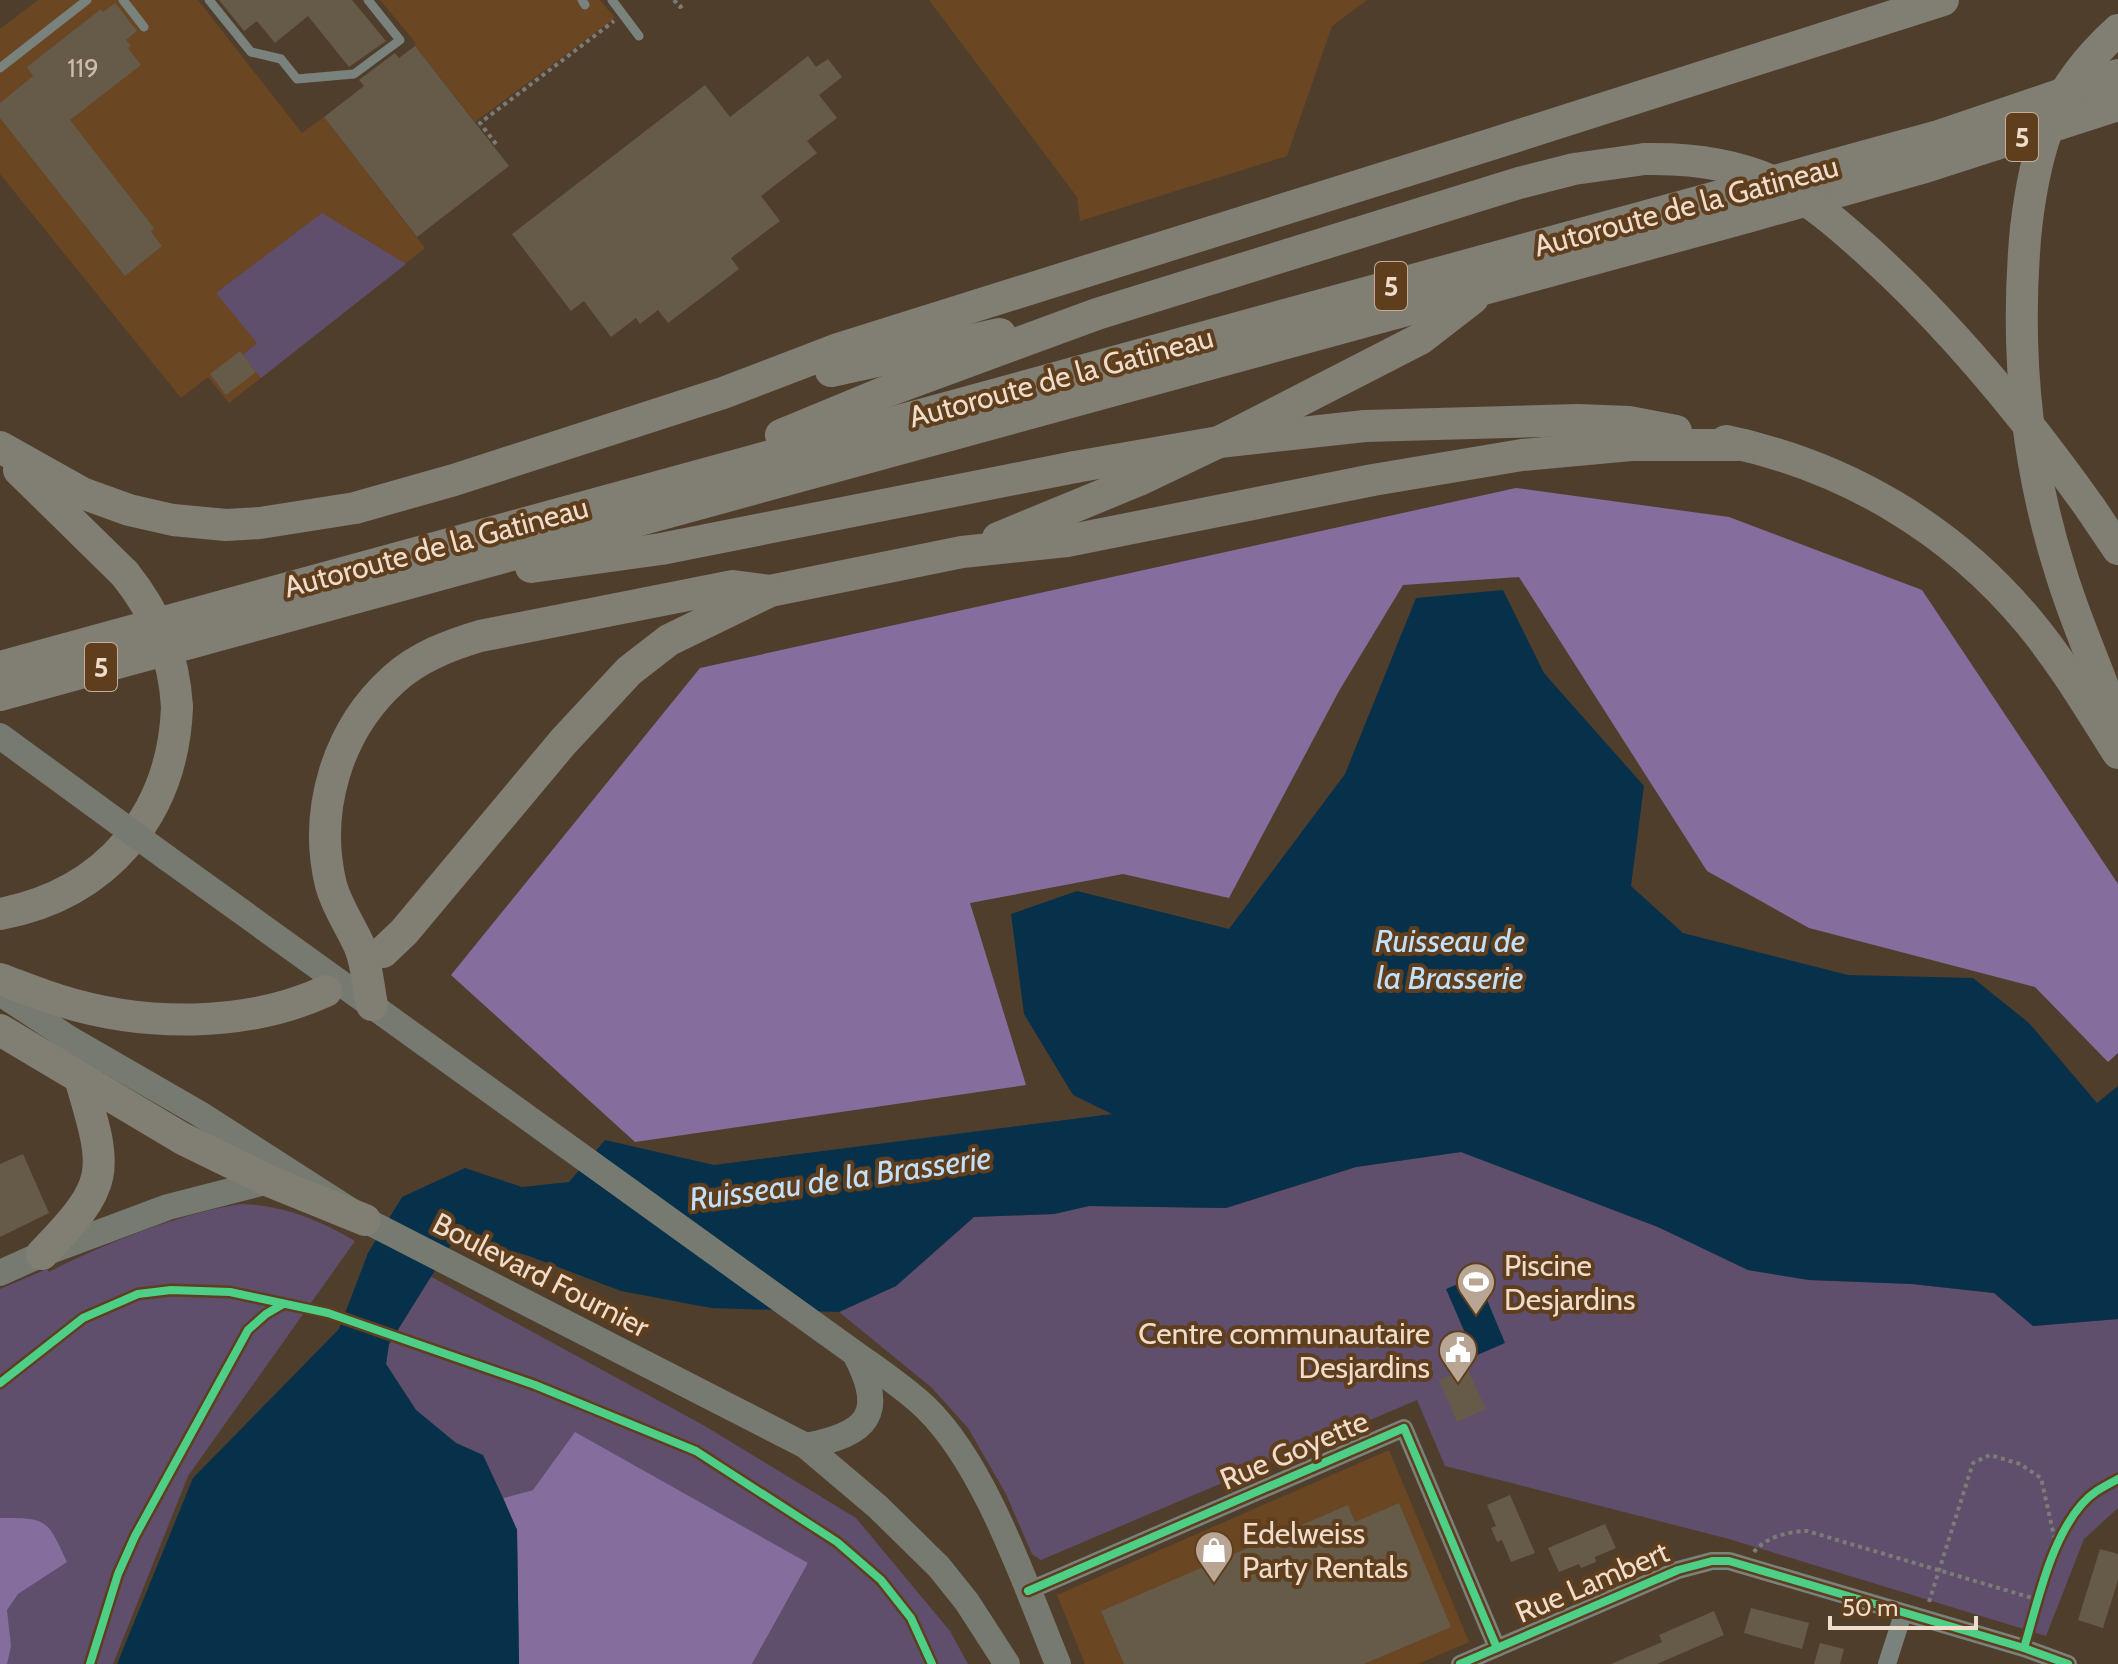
<svg xmlns="http://www.w3.org/2000/svg" width="2118" height="1664" viewBox="0 0 2118 1664" font-family="Cabin,sans-serif">
  <rect width="100%" height="100%" fill="#503e2d"/>
  <g fill="#6a4622">
    <polygon points="38,0 198,0 302,133 324,117 425,248 229,403 208,377 181,398 0,174 0,29"/>
    <polygon points="380,0 600,0 615,18 475,122 415,46 415,42"/>
    <polygon points="929,0 1367,0 1332,26 1287,156 1080,221 1077,197"/>
    <polygon points="1389,1450 1469,1642 1418,1664 1085,1664 1057,1595"/>
  </g>
  <g fill="#5f4e6c">
    <polygon points="322,213 406,264 261,378 243,355 257,343 216,293"/>
    <polygon points="1461,1152 1658,1227 1748,1270 1809,1280 1912,1284 1994,1293 2034,1326 2118,1319 2118,1508 2084,1539 2046,1636 1729,1539 1445,1466 1417,1400 1041,1560 1032,1554 1006,1494 968,1428 931,1387 839,1312 896,1286 974,1217 1054,1214 1089,1206 1226,1208 1356,1167"/>
    <path d="M243,1204C285,1206 319,1220 355,1241L188,1476L113,1664H0V1289L47,1269L49,1272C101,1245 185,1211 243,1204Z"/>
    <polygon points="430,1276 705,1426 856,1518 950,1631 968,1664 752,1664 808,1563 533,1490 503,1498 482,1455 456,1443 416,1410 386,1364 389,1344"/>
  </g>
  <g fill="#856d9d">
    <polygon points="1516,488 1729,517 1922,590 2118,884 2118,1053 2108,1062 2035,987 1809,928 1707,871 1519,577 1403,585 1339,691 1229,898 1123,874 970,903 1026,1085 635,1142 451,975 700,668"/>
    <polygon points="575,1432 808,1563 752,1664 519,1664 517,1530 503,1498 533,1490"/>
    <path d="M0,1518C48,1518 47,1519 67,1562L18,1594L7,1610L11,1646L7,1664H0Z"/>
  </g>
  <g fill="#07314b">
    <polygon points="1503,590 1544,673 1644,786 1631,886 1683,933 1848,975 1973,978 2029,1023 2097,1103 2118,1086 2118,1319 2033,1326 1994,1293 1912,1284 1809,1280 1748,1270 1658,1227 1461,1152 1356,1167 1226,1208 1089,1206 1054,1214 974,1217 896,1286 839,1312 711,1308 621,1291 529,1256 468,1238 454,1240 389,1344 386,1364 416,1410 456,1443 483,1455 503,1498 517,1530 519,1664 117,1664 193,1478 339,1329 368,1253 402,1197 465,1168 522,1187 569,1182 605,1140 714,1165 1112,1114 1073,1095 1024,1014 1011,914 1077,891 1229,929 1345,774 1416,598"/>
    <polygon points="1477,1276 1505,1343 1475,1356 1446,1289"/>
  </g>
  <g fill="#665a49">
    <polygon points="219,0 352,0 386,41 349,67 308,16 275,43 257,21 244,31"/>
    <polygon points="115,3 137,31 126,40 131,46 128,48 141,65 70,120 154,228 151,232 162,246 125,276 0,118 0,103 33,76 27,67 101,9 103,12"/>
    <polygon points="415,46 509,166 417,237 324,117 364,86 359,80 395,53 399,58"/>
    <polygon points="808,56 816,67 828,59 842,77 819,95 837,118 807,141 817,153 761,196 780,221 731,258 739,269 668,323 658,310 640,324 636,318 611,337 584,301 571,311 512,234 705,85 730,117"/>
    <polygon points="240,351 256,372 226,395 210,374"/>
    <polygon points="23,1154 49,1213 0,1237 0,1164"/>
    <polygon points="1467,1367 1486,1409 1457,1422 1439,1380"/>
    <polygon points="1510,1495 1535,1553 1511,1562 1502,1540 1497,1542 1491,1528 1496,1526 1487,1505"/>
    <polygon points="1399,1503 1451,1627 1364,1664 1124,1664 1101,1611 1348,1505 1355,1522"/>
    <polygon points="1605,1524 1616,1548 1595,1557 1596,1562 1581,1568 1579,1564 1559,1572 1548,1548"/>
    <polygon points="2100,1549 2118,1554 2118,1580 2103,1628 2078,1620"/>
    <polygon points="1751,1608 1809,1623 1802,1649 1744,1633"/>
    <polygon points="1714,1611 1724,1635 1657,1664 1611,1664 1662,1642 1659,1635"/>
    <polygon points="1820,1643 1844,1649 1840,1664 1814,1664"/>
  </g>
  <g fill="none" stroke-linecap="round" stroke-linejoin="round">
    <g stroke="#7c7c76" stroke-width="4" stroke-dasharray="4 4" stroke-linecap="butt">
      <polyline points="674,0 680,7 685,4"/>
      <polyline points="496,144 480,123 614,21"/>
      <path d="M1754,1552C1764,1538 1789,1531 1807,1531L2039,1600"/>
      <polyline points="1929,1602 1973,1463 1990,1455 2020,1464 2041,1478 2054,1536 2061,1539"/>
    </g>
    <g stroke="#7a827e" stroke-width="9">
      <polyline points="123,0 144,27"/>
      <polyline points="209,0 251,52 281,59 297,79 354,74 400,40 368,0"/>
      <polyline points="582,0 585,5"/>
      <polyline points="612,0 639,36"/>
      <polyline points="0,68 87,0"/>
    </g>
    <g stroke="#7a827e" stroke-width="18">
      <polyline points="1028,1591 1404,1428 1497,1648"/>
      <polyline points="1460,1664 1678,1570 1712,1561 1729,1561 2024,1648 2068,1664"/>
      <polyline points="1887,1664 1903,1614"/>
    </g>
    <g stroke="#767a70" stroke-width="26">
      <path d="M167,858L853,1352C878,1370 904,1387 926,1408C986,1466 1026,1587 1058,1664"/>
      <polyline points="0,993 70,1039 200,1114 365,1220 806,1446 878,1507 939,1567 967,1602 1007,1664"/>
      <polyline points="0,1273 42,1254 168,1207 269,1181"/>
      <path d="M806,1446C868,1434 887,1414 855,1354"/>
    </g>
    <g stroke="#817e74" stroke-width="32">
      <path d="M2026,228C2015,345 2025,461 2061,573C2077,626 2101,676 2118,728"/>
      <polyline points="831,371 1000,334"/>
      <polyline points="1365,426 1578,420 1629,422 1676,431"/>
      <polyline points="781,435 885,392 1097,314 1519,183 1574,169 1645,159"/>
      <path d="M1726,441C1845,466 1951,528 2029,622C2063,663 2090,709 2118,753"/>
      <polyline points="0,447 82,493 129,510 173,520 226,525 260,523 355,508 454,480 723,393 838,349 1492,144 1943,0"/>
      <polyline points="19,470 125,574"/>
      <polyline points="2091,509 2118,549"/>
      <polyline points="998,538 1139,480 1229,437 1420,339 1473,298"/>
      <polyline points="531,567 661,549 1075,467"/>
      <polyline points="0,667 1939,136 2118,75"/>
      <polyline points="0,695 1747,217 1925,167 2118,105"/>
      <path d="M0,914C106,894 173,815 177,707"/>
      <polyline points="383,952 404,932 563,742 629,671 669,640 770,591 962,552 1067,541 1373,480 1522,455 1631,445 1744,445"/>
      <path d="M0,979C19,986 39,994 58,1000C143,1027 245,1028 326,991"/>
      <path d="M372,1005C368,986 367,963 359,945C350,925 337,907 331,885C313,811 337,730 394,679C418,657 450,645 480,636L733,586L770,591"/>
      <polyline points="0,1030 183,1139 269,1181 365,1220"/>
      <path d="M42,1254C111,1183 108,1173 81,1081"/>
    </g>
    <polyline stroke="#767a70" stroke-width="26" points="0,736 167,858"/>
    <g stroke="#817e74" stroke-width="32">
      <path d="M1645,159C1693,158 1738,164 1781,185C1813,202 1841,227 1868,251C1953,328 2025,416 2091,509"/>
      <path d="M2026,228C2036,143 2053,89 2118,30"/>
      <polyline points="1075,467 1219,442 1365,426"/>
      <path d="M125,574C157,614 174,656 177,707"/>
    </g>
    <g stroke="#5f3e1e" stroke-width="13">
      <g id="cycleway">
        <polyline points="0,1383 83,1318 138,1294 171,1290 230,1292 328,1313 535,1385 696,1451 837,1542 881,1580 911,1618 932,1664"/>
        <polyline points="1028,1591 1404,1428 1497,1648"/>
        <path d="M2024,1648C2038,1601 2050,1541 2082,1504C2092,1492 2105,1486 2118,1479"/>
        <polyline points="90,1664 118,1574 135,1536 248,1330 266,1314 283,1304"/>
        <polyline points="1460,1664 1678,1570 1712,1561 1729,1561 2024,1648 2068,1664"/>
      </g>
    </g>
    <use href="#cycleway" stroke="#4dcf88" stroke-width="8"/>
  </g>
  <defs>
    <g id="stadium-pin" transform="scale(2)"><path d="M0 17L-7.5 6A9.5 9.5 0 1 1 7.5 6Z" fill="#b8a593" stroke="#5f3e1e"/><path d="M0-5a6.5 5 0 1 0 0 10a6.5 5 0 1 0 0-10ZM-3.5-1.8h7v3.6h-7Z" fill="#fff"/></g>
    <g id="civic-pin" transform="scale(2)"><path d="M0 17L-7.5 6A9.5 9.5 0 1 1 7.5 6Z" fill="#b8a593" stroke="#5f3e1e"/><path d="M-.6-6.5H3V-4.5H.6V-3L4-1V1h2V6H-6V1h2V-1L-.6-3ZM-1.2 2.5V6h2.4V2.5Z" fill="#fff"/></g>
    <g id="shop-pin" transform="scale(2)"><path d="M0 17L-7.5 6A9.5 9.5 0 1 1 7.5 6Z" fill="#b8a593" stroke="#5f3e1e"/><path d="M-5-2.5h2.3a2.7 3.5 0 0 1 5.4 0H5L5.5 6h-11ZM-1.5-2.5h3a1.5 2.3 0 0 0-3 0Z" fill="#fff"/></g>
  </defs>
  <g fill-rule="evenodd">
    <use href="#stadium-pin" x="1476" y="1282"/>
    <use href="#civic-pin" x="1458" y="1350"/>
    <use href="#shop-pin" x="1214" y="1550"/>
  </g>
  <g text-anchor="middle" dominant-baseline="central" stroke-width="8" stroke-linejoin="round" paint-order="stroke">
    <g font-size="26" fill="#cebcaa">
      <text x="83" y="68">119</text>
    </g>
    <g fill="#5f3e1e" stroke="#c4ad96" stroke-width="2">
      <rect x="2006" y="113" width="32" height="48" rx="6"/>
      <rect x="1375" y="262" width="32" height="48" rx="6"/>
      <rect x="85" y="643" width="32" height="48" rx="6"/>
    </g>
    <g font-size="28" font-weight="bold" fill="#f0dcca">
      <text x="2022" y="137">5</text>
      <text x="1391" y="286">5</text>
      <text x="101" y="667">5</text>
    </g>
    <g font-size="30" fill="#f0dcca" stroke="#5f3e1e">
      <text transform="translate(1686 206) rotate(-15)">Autoroute de la Gatineau</text>
      <text transform="translate(1061 377) rotate(-15)">Autoroute de la Gatineau</text>
      <text transform="translate(436 547) rotate(-15)">Autoroute de la Gatineau</text>
      <text transform="translate(541 1275) rotate(27)">Boulevard Fournier</text>
      <text transform="translate(1294 1450) rotate(-23)">Rue Goyette</text>
      <text transform="translate(1592 1582) rotate(-23)">Rue Lambert</text>
    </g>
    <g font-size="30" fill="#f0dcca" stroke="#5f3e1e" text-anchor="start">
      <text x="1504" y="1265">Piscine<tspan x="1504" dy="34">Desjardins</tspan></text>
      <text x="1430" y="1333" text-anchor="end">Centre communautaire<tspan x="1430" dy="34">Desjardins</tspan></text>
      <text x="1242" y="1533">Edelweiss<tspan x="1242" dy="34">Party Rentals</tspan></text>
    </g>
    <g font-size="32" font-style="italic" fill="#c2e0fa" stroke="#5f3e1e">
      <text x="1450" y="940">Ruisseau de<tspan x="1450" dy="37">la Brasserie</tspan></text>
      <text transform="translate(840 1178) rotate(-8)">Ruisseau de la Brasserie</text>
    </g>
  </g>
  <path d="M1830 1616v12h146v-12" fill="none" stroke="#f0dcca" stroke-width="4"/>
  <text x="1842" y="1616" font-size="24" fill="#f0dcca" stroke="#5f3e1e" stroke-width="6" paint-order="stroke">50 m</text>
</svg>
